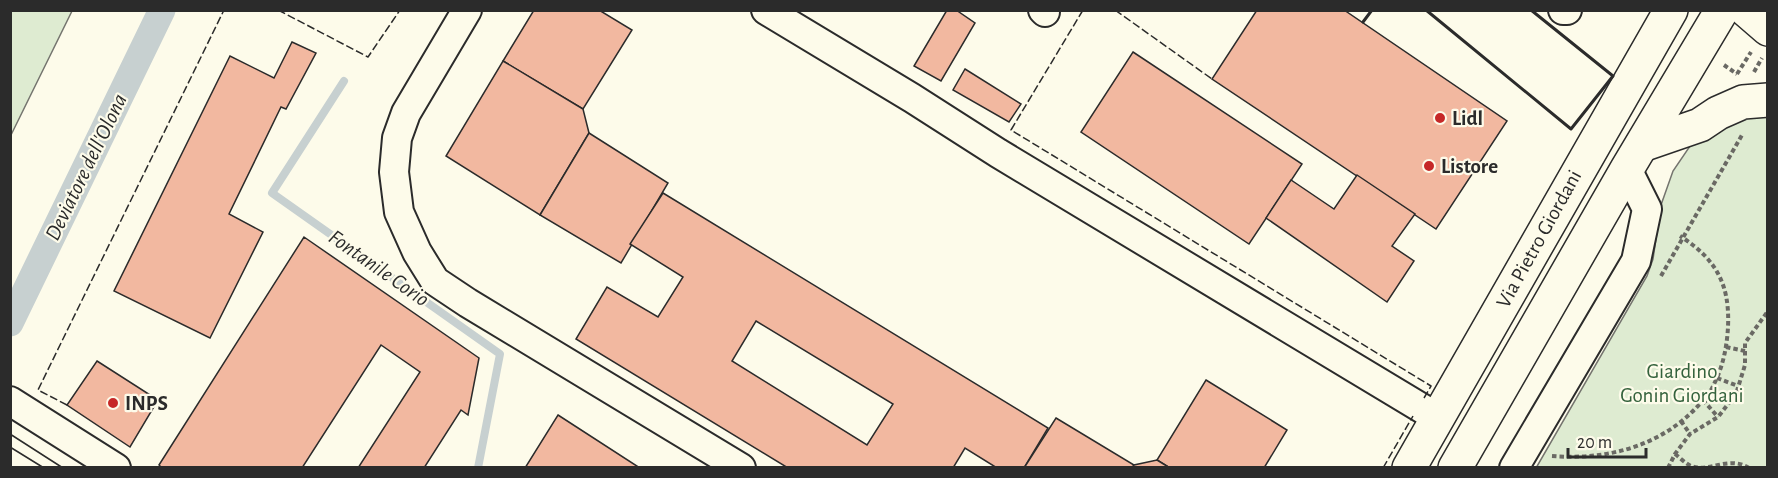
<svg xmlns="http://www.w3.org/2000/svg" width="1778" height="478" viewBox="0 0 1778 478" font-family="'Alegreya Sans',sans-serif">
  <rect width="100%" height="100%" fill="#fdfbea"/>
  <g fill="#deebd1" stroke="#74746e" stroke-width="1.5">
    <polygon points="11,10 72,11 11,135 10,11"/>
    <polygon points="1767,104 1767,467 1536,468 1647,276 1653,259 1661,205 1673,171 1690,146"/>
  </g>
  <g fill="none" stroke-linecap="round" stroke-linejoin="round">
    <polyline stroke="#c7d0d0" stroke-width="8" points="344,81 272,193 500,354 478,468"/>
    <polyline stroke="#c7d0d0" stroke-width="27" points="10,323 162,10"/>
  </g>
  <g fill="#f2b8a0" stroke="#2b2b2b" stroke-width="1.5" fill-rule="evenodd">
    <polygon points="534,10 599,10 632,30 583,109 503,61"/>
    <polygon points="947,10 956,10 975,23 941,81 914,66"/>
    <polygon points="1257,10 1344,10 1507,121 1436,229 1212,79"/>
    <polygon points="292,42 316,53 286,109 281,107 229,214 263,232 210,338 114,291 230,56 274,78"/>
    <polygon points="1133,52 1302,164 1249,244 1081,132"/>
    <polygon points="503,61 583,109 589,133 540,215 446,156"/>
    <polygon points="965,69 1021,104 1009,122 953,90"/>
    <polygon points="589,133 668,183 621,263 540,215"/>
    <polygon points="1357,175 1415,214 1392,246 1414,261 1387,302 1266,218 1291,180 1334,209"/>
    <path d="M663,193L1048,428L1024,468H997L965,448L953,468H788L576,339L607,287L658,317L683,277L630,244ZM756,321L893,404L867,445L732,361Z"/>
    <polygon points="304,237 479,358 468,415 461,410 424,468 358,468 420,372 381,345 302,468 162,468 159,465"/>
    <polygon points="97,361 158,400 130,447 67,405"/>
    <polygon points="1206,380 1287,430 1264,468 1170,468 1157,460"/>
    <polygon points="558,415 640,468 525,468"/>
    <polygon points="1056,418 1134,465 1132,468 1024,468"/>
    <polygon points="1157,460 1170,468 1132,468 1134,465"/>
  </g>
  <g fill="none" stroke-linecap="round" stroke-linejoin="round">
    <g stroke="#2b2b2b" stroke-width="32">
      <g id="minor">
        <polyline points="467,10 406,113 397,138 394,172 399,212 417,252 435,281 468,303 741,468"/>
        <polyline points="766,10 912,98 998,153 1438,418"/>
        <polyline points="1043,10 1045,12"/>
        <polyline points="1563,10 1567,10"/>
        <polyline points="10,401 116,468"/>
        <polyline points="1514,468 1636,261 1647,209 1627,169"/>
      </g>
    </g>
    <g stroke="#2b2b2b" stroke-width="36">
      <g id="major">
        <polyline points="1746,10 1768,29"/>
        <polyline points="1642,145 1700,125 1718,113 1743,102 1768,100"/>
        <polyline points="1409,468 1671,10"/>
        <polyline points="1455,468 1627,169 1722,10"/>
      </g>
    </g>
    <g stroke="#6a6964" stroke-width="4" stroke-dasharray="4.5 3" stroke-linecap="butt">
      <polyline points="1724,65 1737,74"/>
      <polyline points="1754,72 1762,58"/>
      <polyline points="1737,74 1751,52"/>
      <polyline points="1661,276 1742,135"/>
      <polyline points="1726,347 1745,351"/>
      <polyline points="1717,378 1738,386"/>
      <polyline points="1703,400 1718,417"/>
      <polyline points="1681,421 1690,434"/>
      <path d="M1675,454C1679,457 1686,464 1691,466C1710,473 1728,455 1749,468"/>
      <path d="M1552,456C1604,460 1657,448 1695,409C1702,402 1710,394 1714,384C1723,367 1727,346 1728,327C1730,284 1716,259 1680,236"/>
      <polyline points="1668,468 1675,454 1690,434 1718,417 1736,394 1745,365 1745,343 1768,311"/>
    </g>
    <use href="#minor" stroke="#fdfbea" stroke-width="28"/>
    <use href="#major" stroke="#fdfbea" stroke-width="33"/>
    <g stroke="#2b2b2b" stroke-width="1.5">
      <polyline points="10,434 63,468"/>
      <polyline points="10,447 44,468"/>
    </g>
    <g stroke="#2b2b2b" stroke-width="1.5" stroke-dasharray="8 3" stroke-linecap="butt">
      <polyline points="278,10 368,57 400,10"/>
      <polyline points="1083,10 1011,130 1431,386 1424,398"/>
      <polyline points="1115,10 1212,79"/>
      <polyline points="67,405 38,390 224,10"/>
      <polyline points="1383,468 1413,416"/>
    </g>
    <g stroke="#2b2b2b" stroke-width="3">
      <polyline points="1426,10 1571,129 1613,76 1531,10"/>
      <polyline points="1363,22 1372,10"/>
    </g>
  </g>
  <g fill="#c62828" stroke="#fdfbea" stroke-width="2">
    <circle cx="1440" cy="118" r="6"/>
    <circle cx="1429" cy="166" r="6"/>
    <circle cx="113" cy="403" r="6"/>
  </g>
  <g text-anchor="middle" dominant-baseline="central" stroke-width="4.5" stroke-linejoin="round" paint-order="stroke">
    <g font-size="21" font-weight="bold" fill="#2b2b2b" stroke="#fdfbea" text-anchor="start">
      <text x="1452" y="118">Lidl</text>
      <text x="1441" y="166">Listore</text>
      <text x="125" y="403">INPS</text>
    </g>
    <g font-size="21" fill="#2b2b2b" stroke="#fdfbea">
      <text transform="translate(1539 239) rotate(-61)">Via Pietro Giordani</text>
    </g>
    <g font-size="21" fill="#34623c" stroke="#fdfbea">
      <text x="1682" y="371">Giardino<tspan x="1682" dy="24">Gonin Giordani</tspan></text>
    </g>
    <g font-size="22" font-style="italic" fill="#2b2b2b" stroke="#fdfbea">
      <text transform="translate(86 167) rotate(-64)">Deviatore dell'Olona</text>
      <text transform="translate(379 268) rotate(35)">Fontanile Corio</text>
    </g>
  </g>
  <rect width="1778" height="478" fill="none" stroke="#2b2b2b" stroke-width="24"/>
  <path d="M1568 448v9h78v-9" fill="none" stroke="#2b2b2b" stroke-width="3"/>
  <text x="1577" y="448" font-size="18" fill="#2b2b2b" stroke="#fdfbea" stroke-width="4.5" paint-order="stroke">20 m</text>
</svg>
